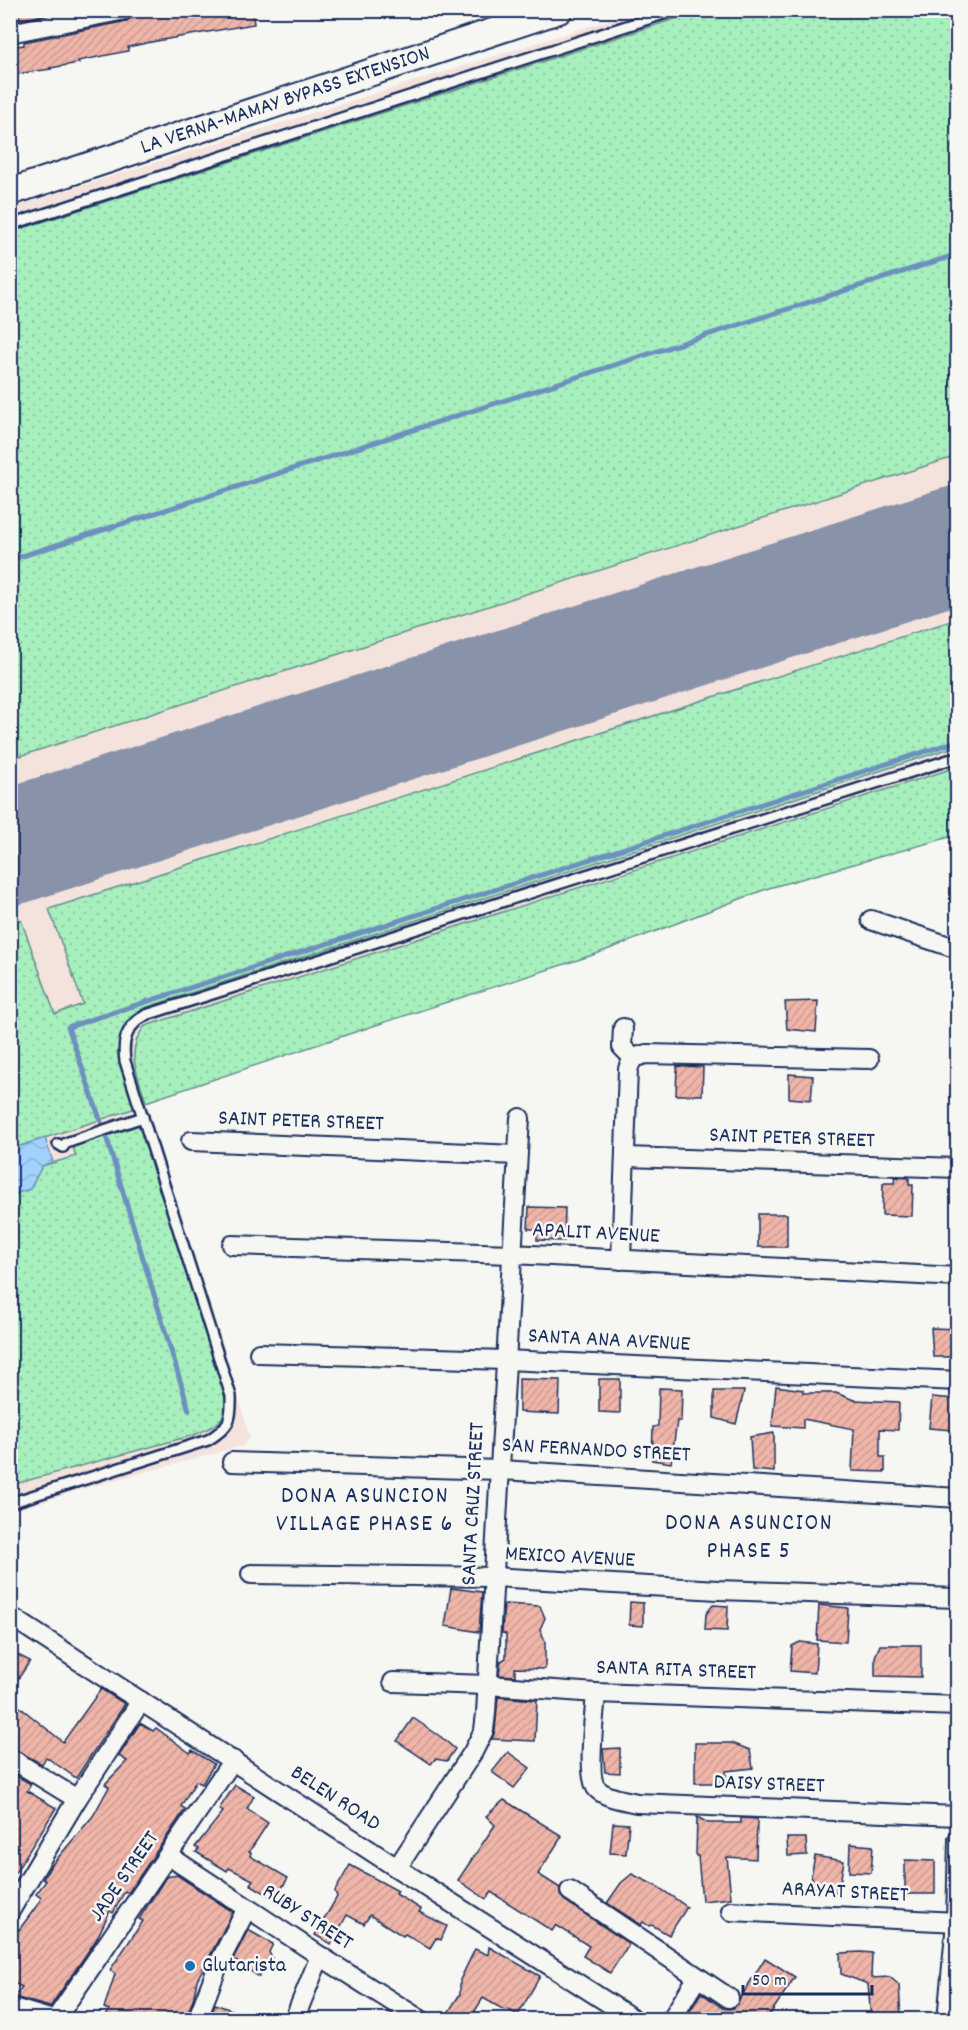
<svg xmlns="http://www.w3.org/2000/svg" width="968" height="2030" viewBox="0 0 968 2030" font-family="Dekko,sans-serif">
  <defs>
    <pattern id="grass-dots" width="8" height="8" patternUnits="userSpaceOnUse" patternTransform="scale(1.5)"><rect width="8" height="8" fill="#a7efbd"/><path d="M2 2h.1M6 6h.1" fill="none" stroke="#8fcda5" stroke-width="1.8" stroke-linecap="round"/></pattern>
    <pattern id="water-waves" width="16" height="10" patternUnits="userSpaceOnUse" patternTransform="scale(1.5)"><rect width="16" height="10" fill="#a3d1fe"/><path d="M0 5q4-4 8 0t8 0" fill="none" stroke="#8cb4dc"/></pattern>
    <pattern id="building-hatch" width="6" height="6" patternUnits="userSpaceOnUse" patternTransform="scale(1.5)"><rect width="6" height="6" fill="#efb5a8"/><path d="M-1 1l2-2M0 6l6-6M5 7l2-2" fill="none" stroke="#cc9c93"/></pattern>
  </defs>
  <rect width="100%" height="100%" fill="#f6f6f2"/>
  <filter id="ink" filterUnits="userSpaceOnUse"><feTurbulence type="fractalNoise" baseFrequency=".0167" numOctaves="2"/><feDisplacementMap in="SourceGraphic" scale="12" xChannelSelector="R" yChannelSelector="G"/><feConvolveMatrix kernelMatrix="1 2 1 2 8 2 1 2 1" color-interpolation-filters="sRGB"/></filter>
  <g filter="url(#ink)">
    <polygon fill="#f4e2dc" points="638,11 957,11 957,835 769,888 596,954 373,1026 147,1101 168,1177 224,1348 250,1438 242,1446 81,1489 11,1512 10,208"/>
    <g fill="url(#grass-dots)" stroke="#618f8e" stroke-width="1.5">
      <polygon points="700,11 957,11 957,456 11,759 11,232"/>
      <path d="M957,619V746L144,1008C139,1011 133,1015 129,1019C107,1043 128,1083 136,1108L11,1149L10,923L21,920L55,1014L83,1004L49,909Z"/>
      <path d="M957,767V835L769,888L596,954L373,1026L146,1102C138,1074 124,1051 145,1026Z"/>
      <path d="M141,1117L228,1397C225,1423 216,1426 194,1435L11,1485V1195L30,1189L42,1166L76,1156L70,1139Z"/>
    </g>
    <polygon fill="url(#water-waves)" stroke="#6d90be" stroke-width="1.5" points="45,1138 53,1162 42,1166 30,1189 11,1195 11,1149"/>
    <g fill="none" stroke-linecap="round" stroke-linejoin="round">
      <g stroke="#6d90be" stroke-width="5">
        <polyline points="10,560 958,254"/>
        <polyline points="101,1122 68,1027 958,741"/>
        <polyline points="106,1136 189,1410"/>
      </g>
      <polyline stroke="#8892a8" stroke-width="116" points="10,847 958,544"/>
    </g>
    <g fill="url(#building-hatch)" stroke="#1b2f5e" stroke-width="1.5">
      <polygon points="18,10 65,10 20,20"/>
      <polygon points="174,10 252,10 254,24 151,42 128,47 128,51 78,61 79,63 50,68 51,69 10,75 10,47 24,45 24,42 127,21 134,15 145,13 146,16"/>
      <polygon points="818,1001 816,1032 787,1029 785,1002"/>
      <polygon points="677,1066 703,1067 702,1095 676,1095"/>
      <polygon points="789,1074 813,1076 811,1100 789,1098"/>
      <polygon points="895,1177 909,1178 909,1185 913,1185 912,1216 882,1215 883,1183 894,1183"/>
      <polygon points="529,1207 565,1208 564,1241 537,1240 537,1229 528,1229"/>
      <rect x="758" y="1214" width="29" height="33"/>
      <polygon points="931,1328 957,1329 957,1357 933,1357"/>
      <polygon points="519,1379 560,1380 559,1414 519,1412"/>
      <polygon points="599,1379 620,1379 620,1413 599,1412"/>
      <polygon points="776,1386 803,1390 803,1393 836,1393 854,1400 899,1402 898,1430 880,1429 880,1457 885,1457 885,1472 852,1471 854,1429 803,1419 803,1428 772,1426"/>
      <polygon points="659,1388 682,1389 681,1421 677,1421 671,1463 652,1460 653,1427 658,1426"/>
      <polygon points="714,1391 744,1391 736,1424 714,1418"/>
      <polygon points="932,1397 955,1399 952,1430 929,1428"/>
      <polygon points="774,1433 774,1472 752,1470 750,1437"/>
      <polygon points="451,1588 482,1592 479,1632 445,1626"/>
      <polygon points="630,1602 643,1603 643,1626 629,1625"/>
      <polygon points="504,1604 540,1606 545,1618 540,1629 545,1641 545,1669 515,1668 515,1676 499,1675 501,1661 506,1658 506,1634 502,1633"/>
      <polygon points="713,1605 728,1606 727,1631 705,1630 706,1614"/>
      <polygon points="819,1605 848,1608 846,1642 817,1640"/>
      <polygon points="800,1642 817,1644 815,1673 790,1671 792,1646"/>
      <polygon points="880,1645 921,1645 921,1677 875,1676 875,1657"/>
      <polygon points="10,1651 30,1661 10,1691"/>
      <polygon points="101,1689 125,1704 76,1778 46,1757 42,1764 10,1747 10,1699 63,1742"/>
      <polygon points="498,1697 537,1700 535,1741 492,1739 495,1731"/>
      <polygon points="413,1718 441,1737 455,1749 447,1761 435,1759 431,1764 397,1741"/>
      <polygon points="140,1723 153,1731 156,1728 190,1753 192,1750 214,1764 202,1784 196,1781 181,1806 185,1809 176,1823 128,1893 125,1891 113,1913 110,1911 96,1940 50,2007 14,1997 22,1987 10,1981 10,1937 17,1928 19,1930 38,1904 41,1898 36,1894 46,1881 43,1879 50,1867 93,1816 109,1787 105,1784 127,1761 119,1756"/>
      <polygon points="695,1743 732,1743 750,1750 753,1768 726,1771 726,1783 695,1783"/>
      <polygon points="620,1748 620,1773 605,1772 603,1749"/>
      <polygon points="508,1752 530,1768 514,1788 492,1772"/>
      <polygon points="10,1772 31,1784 27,1791 56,1808 10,1881"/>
      <polygon points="235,1785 254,1796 247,1809 268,1823 249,1852 251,1853 250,1856 288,1878 275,1899 250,1884 253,1880 229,1868 227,1871 196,1852 199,1849 195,1847 223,1812 219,1809"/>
      <polygon points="504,1800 562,1836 538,1874 560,1888 560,1895 564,1900 629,1944 610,1973 583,1956 589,1946 556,1925 552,1931 491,1892 486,1899 458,1880 495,1825 486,1816"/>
      <polygon points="697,1817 708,1823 741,1823 741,1818 757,1819 756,1859 727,1857 731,1898 702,1901 698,1856 696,1856"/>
      <polygon points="613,1823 629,1824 626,1854 610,1853"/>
      <polygon points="787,1838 806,1838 807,1855 788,1856"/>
      <polygon points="850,1844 873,1846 871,1873 849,1872"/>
      <polygon points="815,1856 844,1861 838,1893 816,1889 811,1876"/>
      <polygon points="905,1860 935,1861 935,1894 905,1894"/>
      <polygon points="350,1865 398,1891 396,1894 421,1909 419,1912 447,1926 441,1940 436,1938 430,1948 405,1934 403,1936 370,1915 364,1924 347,1915 331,1944 315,1935 337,1897 335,1891"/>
      <polygon points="632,1874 658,1887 687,1907 669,1935 652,1925 649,1926 643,1922 641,1925 607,1903 621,1883"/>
      <polygon points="177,1875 233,1912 197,1980 194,1996 186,2019 116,2019 106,2017 109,2010 104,2008 115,1974 110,1970 143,1921 139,1919 166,1877"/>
      <polygon points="248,1930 273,1944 269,1952 272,1958 259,1977 233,1959"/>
      <polygon points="489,1947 540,1976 518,2015 507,2009 504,2010 483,1998 470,2019 444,2019 460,1994 460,1980 475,1949 488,1955"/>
      <polygon points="861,1952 872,1953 871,1978 890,1977 899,1985 901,2019 871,2019 868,1984 841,1974 840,1953"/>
      <polygon points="765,1958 795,1977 767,2019 685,2019 701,1993 723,2008 729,2009 734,2008"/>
      <polygon points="215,2004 253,2018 253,2019 209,2019"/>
    </g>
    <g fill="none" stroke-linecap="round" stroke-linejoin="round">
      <g stroke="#1b2f5e" stroke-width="14">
        <g id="service">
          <polyline points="10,225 676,10"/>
          <polyline points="58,1144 63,1147 66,1143 143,1117"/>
          <path d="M10,1503L208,1440C229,1427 232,1421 231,1396L125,1061C122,1040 127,1025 146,1015L958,757"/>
        </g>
      </g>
      <g stroke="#1b2f5e" stroke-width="22">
        <g id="minor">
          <polyline points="10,33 125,10"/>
          <polyline points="871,920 958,949"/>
          <polyline points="623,1028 622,1047 633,1058"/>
          <polyline points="191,1141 517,1155"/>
          <polyline points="626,1157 958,1168"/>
          <polyline points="232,1245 512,1254 958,1277"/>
          <polyline points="621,1260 628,1069 633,1058 646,1054 869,1059"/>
          <polyline points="259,1353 506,1360 958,1381"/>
          <polyline points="232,1462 500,1470 958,1498"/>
          <polyline points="251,1574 494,1577 718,1590 958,1598"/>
          <polyline points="10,1616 397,1868 635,2020"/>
          <polyline points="393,1682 488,1685 596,1693 958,1706"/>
          <path d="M596,1693C595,1711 586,1778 597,1789C606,1798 624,1800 637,1803L958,1816"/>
          <polyline points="10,1758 77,1799"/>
          <polyline points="169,1856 320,1956 421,2020"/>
          <polyline points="397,1868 473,1752 484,1730 486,1713 520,1118"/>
          <polyline points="570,1891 729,1998"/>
          <polyline points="10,1911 77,1799 141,1701"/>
          <polyline points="731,1911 958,1922"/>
          <polyline points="10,2007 53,2020"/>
          <polyline points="55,2020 233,1760"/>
          <polyline points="197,2020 219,1963 247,1908"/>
          <polyline points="294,2020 320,1956"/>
          <polyline points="671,2020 697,1978"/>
          <polyline points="947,2020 956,1922 958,1840"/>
        </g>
      </g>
      <g stroke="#1b2f5e" stroke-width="30">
        <g id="secondary">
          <path id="s1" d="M10,192L559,10"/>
        </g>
      </g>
      <use href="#service" stroke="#f6f6f2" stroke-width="9"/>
      <use href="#minor" stroke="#f6f6f2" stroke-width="18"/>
      <use href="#secondary" stroke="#f6f6f2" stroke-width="26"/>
    </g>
  </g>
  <circle fill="#1f6fb2" stroke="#f6f6f2" stroke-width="2" cx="190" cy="1966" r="6"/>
  <g text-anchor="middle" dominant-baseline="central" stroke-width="5" stroke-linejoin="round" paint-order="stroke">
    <g font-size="22" fill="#1b2f5e" stroke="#f6f6f2">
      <text stroke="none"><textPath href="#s1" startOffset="290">LA VERNA-MAMAY BYPASS EXTENSION</textPath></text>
      <text transform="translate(301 1122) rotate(2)">SAINT PETER STREET</text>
      <text transform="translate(792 1139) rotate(2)">SAINT PETER STREET</text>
      <text transform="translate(596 1234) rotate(3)">APALIT AVENUE</text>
      <text transform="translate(609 1341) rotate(3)">SANTA ANA AVENUE</text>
      <text transform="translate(596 1451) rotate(3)">SAN FERNANDO STREET</text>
      <text transform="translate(474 1504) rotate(-87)">SANTA CRUZ STREET</text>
      <text transform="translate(570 1558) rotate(3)">MEXICO AVENUE</text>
      <text transform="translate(676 1671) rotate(2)">SANTA RITA STREET</text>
      <text transform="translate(769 1785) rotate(2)">DAISY STREET</text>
      <text transform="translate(335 1799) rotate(33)">BELEN ROAD</text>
      <text transform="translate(125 1877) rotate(-55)">JADE STREET</text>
      <text transform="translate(845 1893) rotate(3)">ARAYAT STREET</text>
      <text transform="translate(307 1918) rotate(33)">RUBY STREET</text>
    </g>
    <g font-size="22" fill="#1b2f5e" stroke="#f6f6f2" text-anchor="start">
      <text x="202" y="1966">Glutarista</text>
    </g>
    <g font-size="24" letter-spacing="1.5" fill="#1b2f5e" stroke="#f6f6f2">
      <text x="365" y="1497">DONA ASUNCION<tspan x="365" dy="28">VILLAGE PHASE 6</tspan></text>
      <text x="749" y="1524">DONA ASUNCION<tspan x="749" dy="28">PHASE 5</tspan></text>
    </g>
  </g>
  <rect width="968" height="2030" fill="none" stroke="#f6f6f2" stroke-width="36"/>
  <rect x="18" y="18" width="932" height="1994" fill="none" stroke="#1b2f5e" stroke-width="2" filter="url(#ink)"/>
  <path d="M743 1985v9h129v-9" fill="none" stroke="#1b2f5e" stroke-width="3"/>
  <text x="752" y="1985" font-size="18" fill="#1b2f5e" stroke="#f6f6f2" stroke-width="4.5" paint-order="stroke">50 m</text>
</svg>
